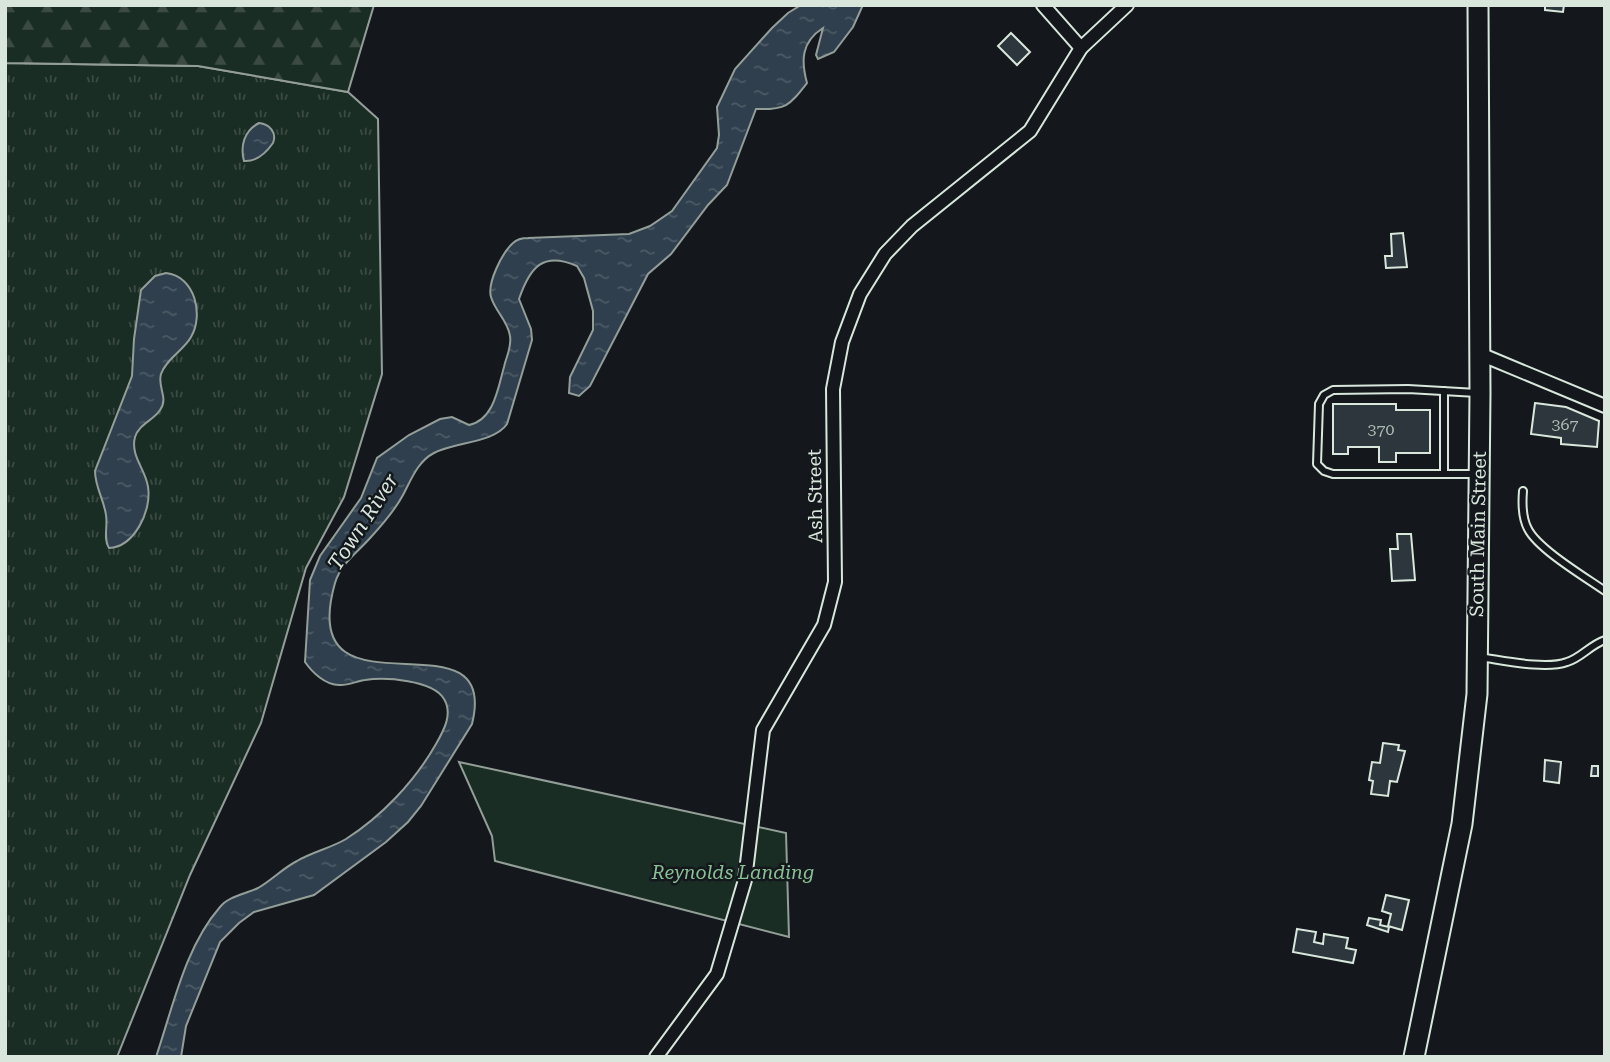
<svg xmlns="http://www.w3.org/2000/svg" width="1610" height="1062" viewBox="0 0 1610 1062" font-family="'Roboto Serif',serif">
  <defs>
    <pattern id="grass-tufts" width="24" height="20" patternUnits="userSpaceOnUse" patternTransform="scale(1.75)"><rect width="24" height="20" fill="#1a2d24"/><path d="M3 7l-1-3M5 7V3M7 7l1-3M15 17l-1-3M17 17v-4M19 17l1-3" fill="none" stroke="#3b4b43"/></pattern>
    <pattern id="forest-firs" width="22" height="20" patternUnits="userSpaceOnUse" patternTransform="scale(1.75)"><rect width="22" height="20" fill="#1a2d24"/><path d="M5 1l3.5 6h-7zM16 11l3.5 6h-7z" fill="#3b4b43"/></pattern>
    <pattern id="water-ripples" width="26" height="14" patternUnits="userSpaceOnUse" patternTransform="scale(1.75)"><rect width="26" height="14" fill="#2f3f4d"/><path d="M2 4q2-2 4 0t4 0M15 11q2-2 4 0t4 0" fill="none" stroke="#4c5b66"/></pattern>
  </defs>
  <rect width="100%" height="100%" fill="#14181c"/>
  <polygon fill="url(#grass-tufts)" stroke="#939e99" stroke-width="2" points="5,63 198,66 348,92 378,119 382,374 344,497 306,568 261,723 190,875 117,1057 5,1057"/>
  <polygon fill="url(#forest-firs)" stroke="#939e99" stroke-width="2" points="5,5 374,5 348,92 198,66 5,63"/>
  <polygon fill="#1a2d24" stroke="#939e99" stroke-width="2" points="459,762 786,833 789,937 495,861 492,836"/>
  <g fill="url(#water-ripples)" stroke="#939e99" stroke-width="2">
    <path d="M801,5H863L853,27L834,52L818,59L816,55L823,28C801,42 801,61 807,83C789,106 786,110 756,109L727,185L708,205L671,254L648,274L590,386L579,396L569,393L570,377L593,330V311L584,278L577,266C543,251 530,267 519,299L531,329L532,340L507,424C494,443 455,442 434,453C418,461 411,480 403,495C395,510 382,525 371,537C358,552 341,563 335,583C293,730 502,604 472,724L421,806L408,822L386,842L314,895L254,912L239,923L220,942L186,1026L181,1057H156C173,1007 185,947 220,907C229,896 246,894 258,888C272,880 283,868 297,861C312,852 331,848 346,839C382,816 415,781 436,744C444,730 453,714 444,699C433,680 385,677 365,680C357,681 347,686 339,685C325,685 312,672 305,662L310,580L320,556L361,498L377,458L409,435L440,419L452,417L469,425C494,420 498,388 504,367C506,357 512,347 510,336C508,321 495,311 491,297C487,283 502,253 513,243C517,239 522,238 528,238L629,234L650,226L672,211L717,148L719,135L717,107L735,69L772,28L788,13Z"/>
    <path d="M259,123C270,124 277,133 273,143C266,153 257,162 244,161C240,146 244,131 259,123Z"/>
    <path d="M166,273C195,276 204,315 191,337C184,350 166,359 161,374C157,387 169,398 160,410C154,420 139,424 135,437C130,456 146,470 148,487C152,511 134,547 109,548C103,539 108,526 106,515C104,500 95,487 95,471L132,376L134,339L141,290L155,276Z"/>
  </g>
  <g fill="#2c363c" stroke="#d8e6dc" stroke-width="2">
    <polygon points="1545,5 1564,5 1563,12 1545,10"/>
    <polygon points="1011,33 1030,52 1017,65 998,46"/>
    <polygon points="1403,233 1407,267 1386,268 1385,256 1392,256 1391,234"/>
    <polygon points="1535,403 1566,407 1599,421 1597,447 1561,444 1561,438 1531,434"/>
    <polygon points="1333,404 1396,404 1396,410 1430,410 1430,453 1396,453 1396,462 1379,462 1379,447 1348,447 1348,454 1333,454"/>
    <polygon points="1397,534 1411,534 1415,580 1392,581 1390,549 1398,549"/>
    <polygon points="1383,743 1399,745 1398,750 1405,751 1397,782 1390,781 1388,796 1371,794 1373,781 1369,780 1372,762 1380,763"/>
    <polygon points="1545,760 1561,762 1559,783 1544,781"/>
    <polygon points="1592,766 1598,766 1598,776 1591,776"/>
    <polygon points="1386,895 1409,900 1402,930 1388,926 1391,914 1382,911"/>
    <polygon points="1369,918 1381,920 1380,925 1389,927 1388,932 1367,925"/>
    <polygon points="1297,929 1316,932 1314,942 1323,944 1324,934 1348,938 1346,948 1356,950 1353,963 1293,952"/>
  </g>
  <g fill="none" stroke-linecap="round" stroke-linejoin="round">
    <g stroke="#d8e6dc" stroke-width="10">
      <g id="lane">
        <polyline points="1444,474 1444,391"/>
        <polyline points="1477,474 1333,474 1324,471 1317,464 1319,404 1324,395 1333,390 1408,389 1477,393"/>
        <path d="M1523,491C1522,503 1522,518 1528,529C1538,549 1585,577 1605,591"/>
        <path d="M1479,657C1502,660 1545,670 1567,662C1581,658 1590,645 1605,640"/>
      </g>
    </g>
    <g stroke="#d8e6dc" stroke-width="16">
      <g id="street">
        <polyline points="1043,5 1081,48"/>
        <polyline points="1480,354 1605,406"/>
        <polyline points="656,1057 717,974 745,880 763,730 824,625 835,582 833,389 842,342 860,294 885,254 912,226 1030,131 1081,48 1127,5"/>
      </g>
    </g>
    <g stroke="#d8e6dc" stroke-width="23">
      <polyline id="primary" points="1414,1057 1462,824 1477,694 1480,393 1478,5"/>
    </g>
    <use href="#lane" stroke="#14181c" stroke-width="6"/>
    <use href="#street" stroke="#14181c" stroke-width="12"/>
    <use href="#primary" stroke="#14181c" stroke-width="19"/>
  </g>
  <g text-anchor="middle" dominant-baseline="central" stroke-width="5" stroke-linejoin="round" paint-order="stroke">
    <g font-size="16" fill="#adbab4">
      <text x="1565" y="424">367</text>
      <text x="1381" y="429">370</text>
    </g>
    <g font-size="19" fill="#d8e6dc" stroke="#14181c">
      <text transform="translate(815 496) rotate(-91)">Ash Street</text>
      <text transform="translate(1478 534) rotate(-89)">South Main Street</text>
    </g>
    <g font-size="19" font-style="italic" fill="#8ac095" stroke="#14181c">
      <text x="733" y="872">Reynolds Landing</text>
    </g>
    <g font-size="21" font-style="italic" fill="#d8e6dc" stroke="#14181c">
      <text transform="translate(363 522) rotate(-57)">Town River</text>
    </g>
  </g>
  <rect width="1610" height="1062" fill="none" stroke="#d8e6dc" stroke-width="14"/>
</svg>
